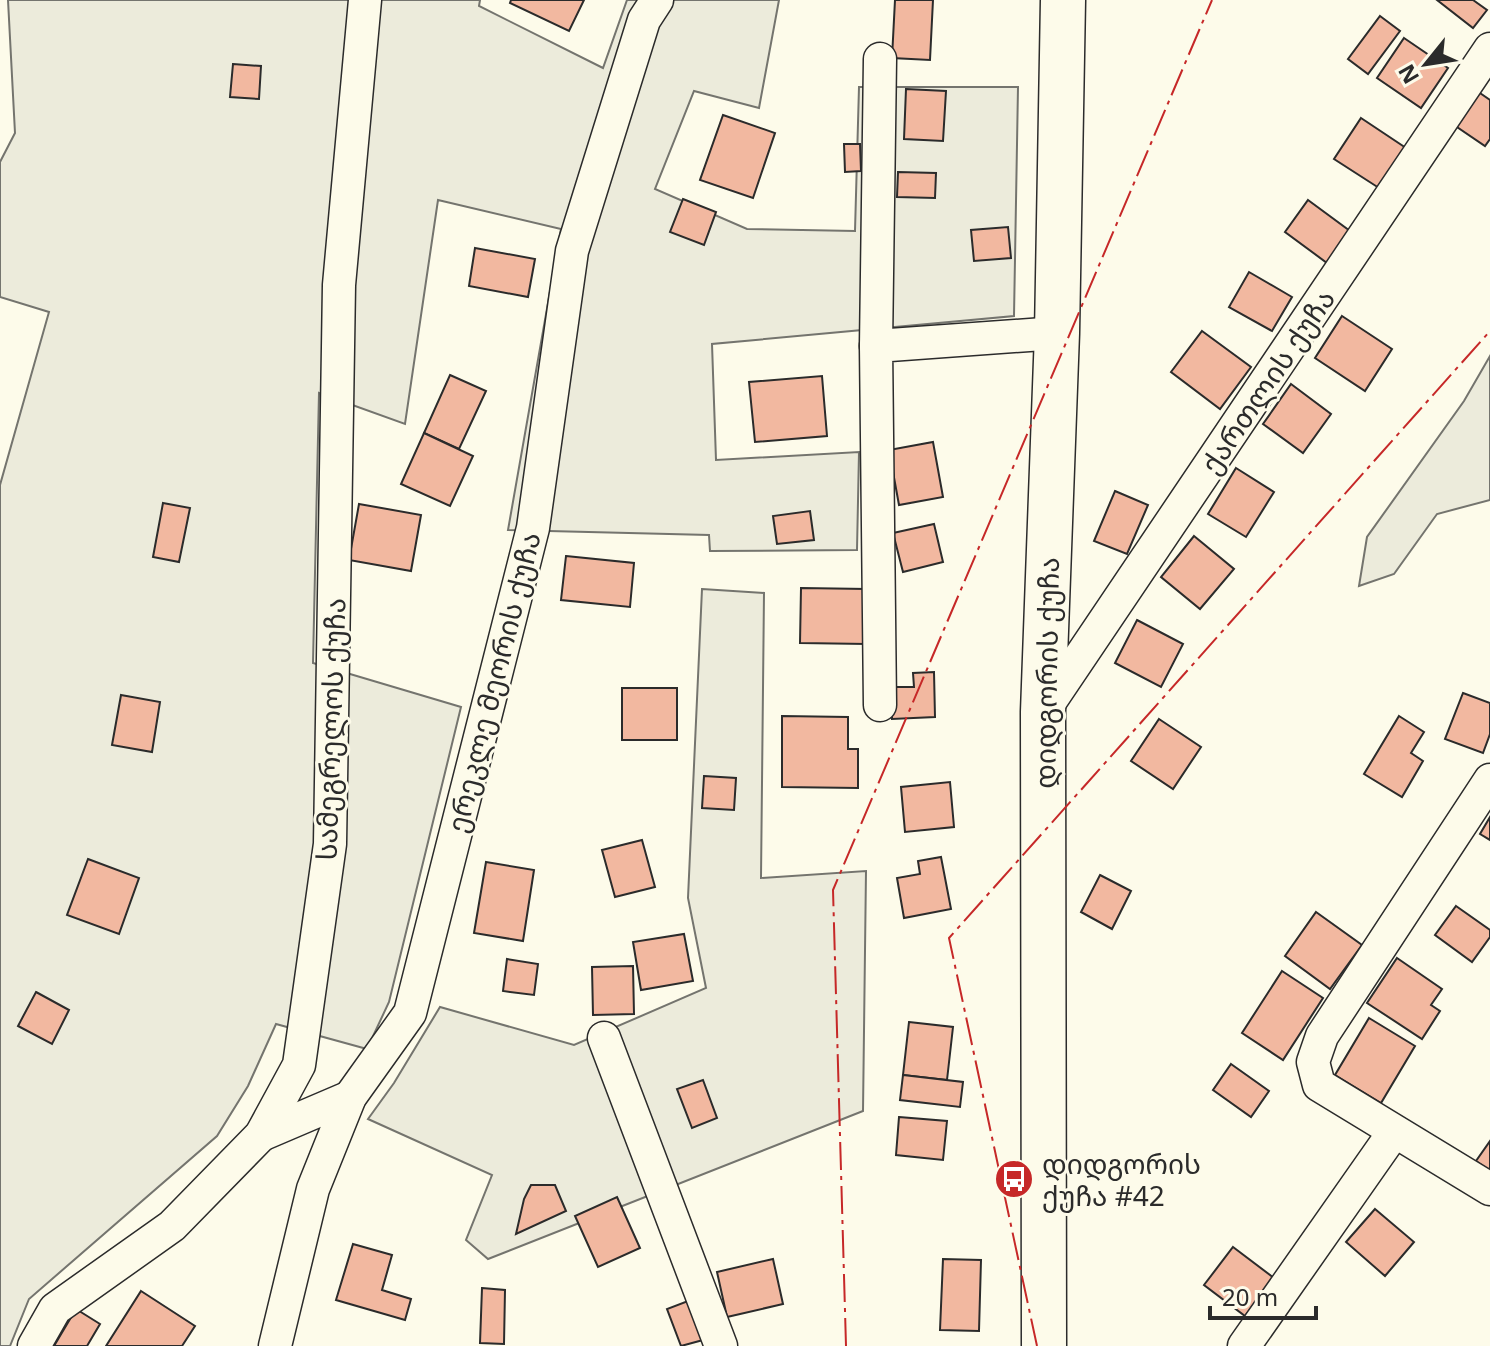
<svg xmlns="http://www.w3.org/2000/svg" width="1490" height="1346" viewBox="0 0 1490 1346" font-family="'Noto Sans','Noto Sans Georgian',sans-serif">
  <rect width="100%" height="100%" fill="#fdfbea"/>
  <g fill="#ecebdb" stroke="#74746e" stroke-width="2">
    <polygon points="8,0 480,0 479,6 603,68 627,0 779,0 759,108 694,91 655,189 747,229 855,231 859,87 1018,87 1014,316 712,344 716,460 859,452 857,550 710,551 709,535 508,530 561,229 438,200 405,424 319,393 313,663 461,707 389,1002 367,1049 276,1024 248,1086 217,1136 29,1299 10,1346 0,1346 0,485 49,312 0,297 0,162 15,133"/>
    <polygon points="1490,356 1490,500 1437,514 1394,574 1359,586 1367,537 1464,401"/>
    <polygon points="702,589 764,593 761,878 866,871 863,1111 488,1259 466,1240 492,1175 368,1119 394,1083 440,1007 574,1045 706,988 688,898"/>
  </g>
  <g fill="#f2b8a0" stroke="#2b2b2b" stroke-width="2">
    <polygon points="511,0 584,0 569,31 510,3"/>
    <polygon points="895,0 933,0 930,60 892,58"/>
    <polygon points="1437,0 1473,0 1487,10 1473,28"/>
    <polygon points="1380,16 1400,31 1368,74 1348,59"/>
    <polygon points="1404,38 1448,68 1421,108 1377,78"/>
    <polygon points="233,64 261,66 259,99 230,97"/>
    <polygon points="906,89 946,91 943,141 904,139"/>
    <polygon points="1477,91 1490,100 1490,139 1485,146 1454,125"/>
    <polygon points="723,115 775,133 753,198 700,180"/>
    <polygon points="1361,118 1406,148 1379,188 1334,159"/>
    <polygon points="844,144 860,144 861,171 845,172"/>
    <polygon points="898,172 936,173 935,198 897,197"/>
    <polygon points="683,199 716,212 704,245 670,232"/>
    <polygon points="1308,200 1350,231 1327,263 1285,232"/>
    <polygon points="1008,227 1011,258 974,261 971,230"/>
    <polygon points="475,248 535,259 528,297 469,286"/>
    <polygon points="1249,272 1292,297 1272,331 1229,307"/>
    <polygon points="1342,316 1392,349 1365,391 1315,358"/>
    <polygon points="1202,331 1251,367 1220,409 1171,372"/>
    <polygon points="450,375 486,391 459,449 424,433"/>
    <polygon points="822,376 827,436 755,442 749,382"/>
    <polygon points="1291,384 1331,414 1303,453 1263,424"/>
    <polygon points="424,433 473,456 450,506 401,484"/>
    <polygon points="933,442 943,497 899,505 889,450"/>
    <polygon points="1236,468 1274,492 1246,537 1208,514"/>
    <polygon points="1115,491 1148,505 1127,554 1094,541"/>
    <polygon points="163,503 190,508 179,562 153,557"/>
    <polygon points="359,504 421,515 411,571 349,560"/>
    <polygon points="810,511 814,540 777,544 773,516"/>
    <polygon points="934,524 943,562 903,572 893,533"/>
    <polygon points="1194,536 1234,569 1200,609 1161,577"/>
    <polygon points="566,556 634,563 630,607 561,600"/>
    <polygon points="801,588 867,589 867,644 800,643"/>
    <polygon points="1137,620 1183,644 1161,687 1115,663"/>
    <polygon points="934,672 935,717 892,719 891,687 914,687 913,673"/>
    <rect x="622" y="688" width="55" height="52"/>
    <polygon points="1463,693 1490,703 1490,734 1483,753 1445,739"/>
    <polygon points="121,695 160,702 152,752 112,745"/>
    <polygon points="782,716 848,717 848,749 858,749 858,788 782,787"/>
    <polygon points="1399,716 1424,732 1411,753 1423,761 1402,797 1364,774"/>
    <polygon points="1159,719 1201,747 1173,789 1131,761"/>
    <polygon points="704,776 736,778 734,810 702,808"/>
    <polygon points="950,782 954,827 905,832 901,787"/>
    <polygon points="1490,817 1490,840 1480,834"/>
    <polygon points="642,840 655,887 615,897 602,850"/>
    <polygon points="941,857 951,909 904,918 897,878 920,874 918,861"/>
    <polygon points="88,859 139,878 119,934 67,915"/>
    <polygon points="486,862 534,870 523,941 474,933"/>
    <polygon points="1100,875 1131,891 1112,929 1081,912"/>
    <polygon points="1456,906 1490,930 1490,937 1472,962 1435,935"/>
    <polygon points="1316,912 1362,945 1330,989 1285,956"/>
    <polygon points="684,934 693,981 641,990 633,942"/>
    <polygon points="1397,958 1442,989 1431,1005 1440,1011 1422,1039 1367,1003"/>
    <polygon points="507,959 538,964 534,995 503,991"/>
    <polygon points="633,966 634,1014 593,1015 592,967"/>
    <polygon points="1282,971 1323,998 1283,1060 1242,1033"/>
    <polygon points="36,992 69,1010 52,1044 18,1026"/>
    <polygon points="1369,1018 1415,1046 1381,1103 1335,1075"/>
    <polygon points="909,1022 953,1027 947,1080 903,1075"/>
    <polygon points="1231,1064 1269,1091 1251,1117 1213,1090"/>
    <polygon points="903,1075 963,1082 960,1107 900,1100"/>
    <polygon points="703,1080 717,1118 692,1128 677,1089"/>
    <polygon points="899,1117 947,1121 943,1160 896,1155"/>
    <polygon points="1490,1141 1490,1171 1476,1161"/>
    <polygon points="531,1185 555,1185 566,1211 516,1234 524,1199"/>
    <polygon points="617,1197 640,1248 598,1267 575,1216"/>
    <polygon points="1375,1209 1414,1242 1385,1276 1346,1242"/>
    <polygon points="353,1244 392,1255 382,1290 411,1299 405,1320 336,1300"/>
    <polygon points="1233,1247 1274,1278 1245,1316 1204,1285"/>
    <polygon points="773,1259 783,1304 727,1317 717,1272"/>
    <polygon points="943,1259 981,1260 979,1331 940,1330"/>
    <polygon points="482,1288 505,1290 504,1344 480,1343"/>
    <polygon points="141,1291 195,1326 182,1346 106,1346"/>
    <polygon points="688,1301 703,1340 681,1346 667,1309"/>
    <polygon points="76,1309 100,1324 87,1346 54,1346"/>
  </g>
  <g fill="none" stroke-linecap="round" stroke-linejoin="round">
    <g stroke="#2b2b2b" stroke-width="35">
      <g id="street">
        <polyline points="876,346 880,59"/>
        <polyline points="880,705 876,346 1057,333"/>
        <polyline points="1043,712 1490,49"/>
        <polyline points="1490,780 1322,1036 1313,1062 1319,1085 1490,1189"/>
        <polyline points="604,1038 721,1346"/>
        <polyline points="261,1135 350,1097"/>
        <polyline points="34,1346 55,1309 172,1226 261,1135 299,1065 330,844 339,285 365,0"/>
        <polyline points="275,1346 313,1189 350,1097 410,1013 533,528 572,251 644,20 657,0"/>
        <polyline points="1244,1346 1394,1132"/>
      </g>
    </g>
    <g stroke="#2b2b2b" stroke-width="47">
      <polyline id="highway" points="1044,1346 1043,712 1057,333 1063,0"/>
    </g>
    <use href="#street" stroke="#fdfbea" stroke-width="32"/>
    <use href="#highway" stroke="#fdfbea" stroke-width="44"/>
    <g stroke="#c62828" stroke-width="2" stroke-dasharray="28 6 4 6" stroke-linecap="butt">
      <polyline points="846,1346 833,890 1212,0"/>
      <polyline points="1037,1346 949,938 1490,331"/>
    </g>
  </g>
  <defs>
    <g id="bus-disc" transform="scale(2)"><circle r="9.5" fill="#c62828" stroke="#fdfbea"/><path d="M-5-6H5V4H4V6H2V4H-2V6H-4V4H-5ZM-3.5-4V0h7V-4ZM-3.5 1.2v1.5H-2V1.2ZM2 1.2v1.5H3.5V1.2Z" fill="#fff"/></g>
  </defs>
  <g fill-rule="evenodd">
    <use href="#bus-disc" x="1014" y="1179"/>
  </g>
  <g text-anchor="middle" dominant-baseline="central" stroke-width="6" stroke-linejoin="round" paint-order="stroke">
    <g font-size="28" fill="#2b2b2b" stroke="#fdfbea">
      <text transform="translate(1267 381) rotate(-56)">ქართლის ქუჩა</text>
      <text transform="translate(1046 673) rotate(-89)">დიდგორის ქუჩა</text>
      <text transform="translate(493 682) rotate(-76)">ერეკლე მეორის ქუჩა</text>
      <text transform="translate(330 729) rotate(-88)">სამეგრელოს ქუჩა</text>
    </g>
    <g font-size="28" fill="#2b2b2b" stroke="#fdfbea" text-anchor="start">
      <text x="1042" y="1163">დიდგორის<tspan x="1042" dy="32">ქუჩა #42</tspan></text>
    </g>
  </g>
  <g transform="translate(1426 64) rotate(240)" stroke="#fdfbea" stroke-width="6" paint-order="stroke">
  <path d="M0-6L14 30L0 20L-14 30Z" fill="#2b2b2b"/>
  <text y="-12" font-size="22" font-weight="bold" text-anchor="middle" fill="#2b2b2b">N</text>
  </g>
  <path d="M1210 1306v12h106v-12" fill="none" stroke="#2b2b2b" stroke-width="4"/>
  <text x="1222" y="1306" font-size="24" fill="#2b2b2b" stroke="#fdfbea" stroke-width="6" paint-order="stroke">20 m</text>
</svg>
